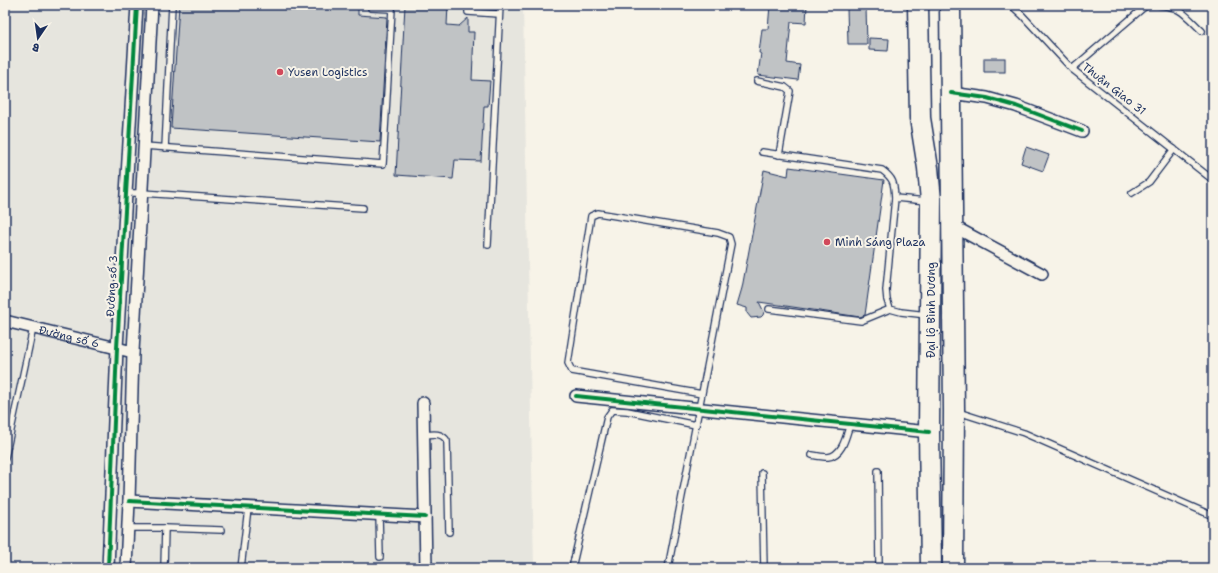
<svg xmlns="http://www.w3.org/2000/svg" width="1218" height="573" viewBox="0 0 1218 573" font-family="'Shantell Sans',sans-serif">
  <rect width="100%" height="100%" fill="#f7f3e8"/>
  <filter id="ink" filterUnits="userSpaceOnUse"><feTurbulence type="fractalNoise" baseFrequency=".025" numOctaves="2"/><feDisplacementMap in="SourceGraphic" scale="8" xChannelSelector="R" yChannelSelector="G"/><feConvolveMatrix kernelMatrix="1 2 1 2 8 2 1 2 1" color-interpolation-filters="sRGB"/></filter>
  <g filter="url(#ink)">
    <polygon fill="#e6e5de" points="5,5 523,5 534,568 5,568"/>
    <g fill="#c0c3c5" stroke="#1b2f5e">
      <polygon points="179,5 358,5 358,15 387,17 380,142 171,128"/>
      <polygon points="405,5 448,5 447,25 459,26 468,18 468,32 474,32 472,80 490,81 488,106 484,106 481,161 455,160 453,179 396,175"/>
      <polygon points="770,5 807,5 806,23 791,22 787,63 800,65 798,80 758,75 761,53 759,53 762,29 768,29"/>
      <polygon points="847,8 866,8 867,44 848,44"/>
      <polygon points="869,38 889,39 888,51 869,50"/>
      <rect x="984" y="58" width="21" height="14"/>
      <polygon points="1026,147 1049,155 1043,171 1021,163"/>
      <polygon points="789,167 884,180 865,315 860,317 759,302 764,312 763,315 761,317 751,318 747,313 747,308 737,305 742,288 764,170 788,176"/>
    </g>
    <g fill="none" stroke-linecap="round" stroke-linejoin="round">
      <g stroke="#1b2f5e" stroke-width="8">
        <g id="lane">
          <polyline points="468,5 468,12 499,14"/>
          <polyline points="1011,5 1022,15 1072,69 1213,180"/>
          <path d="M1157,5C1181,6 1185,15 1202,31"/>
          <polyline points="1072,69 1142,9 1148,5 1154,5"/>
          <polyline points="757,81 785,87 790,91 779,155"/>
          <polyline points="144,146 383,164 392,9 371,8 371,5"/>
          <polyline points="165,148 172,5"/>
          <path d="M762,152L882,170C894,179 894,183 895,198L886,290L887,300L890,309L901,312L927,315"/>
          <polyline points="126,193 142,193 363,208"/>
          <polyline points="1132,193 1149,182 1174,149"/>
          <polyline points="895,198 927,201"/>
          <polyline points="488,245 500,5"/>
          <polyline points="769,309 861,321 890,309"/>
          <polyline points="958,412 1024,433 1213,516"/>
          <path d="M424,435C432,434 442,432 447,441L449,532"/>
          <path d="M812,455C817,456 823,457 828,457C843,455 846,436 850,424"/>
          <polyline points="5,458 33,328"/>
          <polyline points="878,471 879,568"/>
          <polyline points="762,473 764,568"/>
          <polyline points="379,515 380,557"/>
          <polyline points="127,528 165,528 164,568"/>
          <polyline points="165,528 221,530"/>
          <polyline points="241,568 248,508"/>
          <polyline points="572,568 607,417 612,410 627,411 696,425"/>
          <polyline points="668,568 731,244 729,237 718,233 598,213 591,216 568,363 572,371 702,394"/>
        </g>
      </g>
      <g stroke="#1b2f5e" stroke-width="14">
        <g id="street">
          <polyline points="951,93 987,98 1016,106 1082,131"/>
          <polyline points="953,226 1042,274"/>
          <path id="s1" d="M5,321L133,352"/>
          <polyline points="576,396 929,432"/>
          <polyline points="423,403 426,568"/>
          <polyline points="129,501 425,517"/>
          <polyline points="108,568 117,348 137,5"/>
          <polyline points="126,568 129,501 133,352 152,5"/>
        </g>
      </g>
      <g stroke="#1b2f5e" stroke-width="23">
        <g id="highway">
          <polyline points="918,5 920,118 928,168 931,201 929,432 931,568"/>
          <polyline points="950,5 954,411 953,568"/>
        </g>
      </g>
      <use href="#lane" stroke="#f7f3e8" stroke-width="5.5"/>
      <use href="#street" stroke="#f7f3e8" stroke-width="11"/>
      <use href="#highway" stroke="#f7f3e8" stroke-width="20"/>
      <g stroke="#f7f3e8" stroke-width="6">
        <g id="cycleway">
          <polyline points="951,93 987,98 1016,106 1082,131"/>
          <polyline points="576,396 929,432"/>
          <polyline points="129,501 425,517"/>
          <polyline points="108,568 117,348 137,5"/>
        </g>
      </g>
      <use href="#cycleway" stroke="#00873e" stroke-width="4"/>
    </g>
  </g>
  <g fill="#d1495b" stroke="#f7f3e8" stroke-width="1.5">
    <circle cx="280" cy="72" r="4"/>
    <circle cx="827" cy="242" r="4"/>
  </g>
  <g text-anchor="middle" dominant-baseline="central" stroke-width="4" stroke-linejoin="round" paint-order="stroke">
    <g font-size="11" fill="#1b2f5e" stroke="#f7f3e8" text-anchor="start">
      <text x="288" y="72">Yusen Logistics</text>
      <text x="835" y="242">Minh Sáng Plaza</text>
    </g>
    <g font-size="11" fill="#1b2f5e" stroke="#f7f3e8">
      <text transform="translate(1114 89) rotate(38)">Thuận Giao 31</text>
      <text transform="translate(112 286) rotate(-87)">Đường số 3</text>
      <text transform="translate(931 310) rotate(-90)">Đại lộ Bình Dương</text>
      <text stroke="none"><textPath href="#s1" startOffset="66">Đường số 6</textPath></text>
    </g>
  </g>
  <rect width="1218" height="573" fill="none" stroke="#f7f3e8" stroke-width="20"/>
  <rect x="10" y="10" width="1198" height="553" fill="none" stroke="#1b2f5e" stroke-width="1.5" filter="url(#ink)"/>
  <g transform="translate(38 38) rotate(193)" stroke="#f7f3e8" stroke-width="3" paint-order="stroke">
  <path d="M0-3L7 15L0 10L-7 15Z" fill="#1b2f5e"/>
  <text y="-6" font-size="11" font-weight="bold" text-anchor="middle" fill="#1b2f5e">B</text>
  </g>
</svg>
